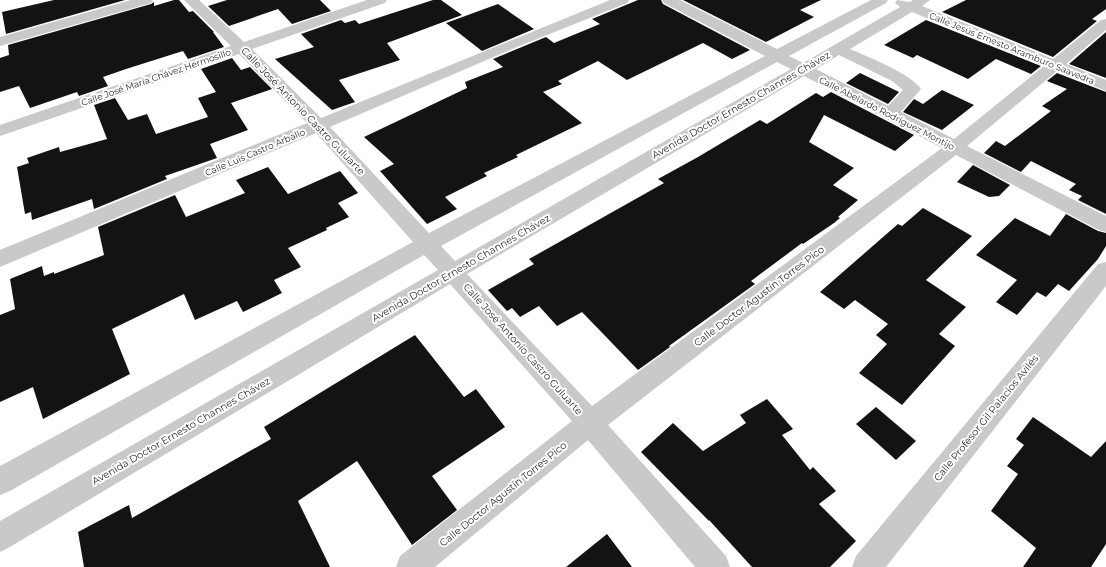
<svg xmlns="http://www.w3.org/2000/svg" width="1106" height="567" viewBox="0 0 1106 567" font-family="Montserrat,sans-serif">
  <rect width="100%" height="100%" fill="#fff"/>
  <g fill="#131313">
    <polygon points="54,0 125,0 6,34 2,12"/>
    <polygon points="174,0 179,0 189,12 193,11 214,32 213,32 224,47 188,59 183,51 126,69 103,77 108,86 79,96 77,92 30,108 19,86 0,92 0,58 9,55 8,45 151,4 154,2 154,6"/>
    <polygon points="227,0 320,0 331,11 292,24 278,9 229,26 208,6"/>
    <polygon points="433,0 441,0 462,15 387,43 400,60 339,80 355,102 332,110 275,59 314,47 301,34 341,20 345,23 355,20 359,24"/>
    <polygon points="638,0 661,0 663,4 750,50 732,59 703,43 627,80 598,61 558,81 562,84 543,92 582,123 516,155 518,157 484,173 487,176 445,197 457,209 427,224 380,171 394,164 364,137 467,88 465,82 503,67 493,59 546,37 554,43 600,24 592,19"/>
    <polygon points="683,0 821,0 800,10 814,17 766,42"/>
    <polygon points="966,0 1106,0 1106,9 1092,19 1097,21 1053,57 942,12"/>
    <polygon points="498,4 534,29 482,51 446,23"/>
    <polygon points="926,20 1041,66 1031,74 996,59 968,79 917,55 913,58 884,45"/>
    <polygon points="1106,32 1106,78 1069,64"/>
    <polygon points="232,58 241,70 250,67 272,89 231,103 248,130 210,144 217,158 165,176 167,179 94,209 92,199 32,220 31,212 25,214 17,167 29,163 27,158 59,147 60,152 107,139 94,105 115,98 128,120 147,114 156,134 208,117 198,98 216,92 201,69"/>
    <polygon points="860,73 899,92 888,104 846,83"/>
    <polygon points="1057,73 1106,92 1106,214 1078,200 1082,196 1069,190 1076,184 1031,161 1021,172 984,153 996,141 1005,146 1051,111 1042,106 1067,89 1047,81"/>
    <polygon points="942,90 974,105 942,130 903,112 914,99 923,104"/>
    <polygon points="831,92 914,135 895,151 824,115 809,142 854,168 833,185 858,200 838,217 840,218 834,223 803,244 802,243 751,281 755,284 669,346 670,347 638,370 582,312 557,326 539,306 520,317 512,308 507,311 488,290 534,264 529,259 664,183 658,179 698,157 760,120 767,124 816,93 823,97"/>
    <polygon points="973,165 1010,185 999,196 989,197 957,182"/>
    <polygon points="268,167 288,194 340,171 358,193 338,203 349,217 326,228 327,230 288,248 301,267 274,280 282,293 243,312 237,301 195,320 184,294 112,329 130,374 43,419 33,387 0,402 0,315 15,309 10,279 42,266 44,276 54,272 54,274 104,255 98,227 175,195 186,217 245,193 236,180"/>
    <polygon points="923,208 972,236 926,280 966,307 939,334 955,346 902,405 859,373 887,344 876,335 888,324 855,300 844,309 820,292 898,224 902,226"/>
    <polygon points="1066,214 1098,231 1106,233 1106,246 1098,259 1069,291 1058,284 1046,297 1037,292 1017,315 996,302 1017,280 976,255 1015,218 1050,236"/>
    <polygon points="415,335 464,397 476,389 505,427 432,476 457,510 412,545 357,461 298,501 330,567 84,567 78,532 129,505 132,518 271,439 264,427"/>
    <polygon points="767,399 793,429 782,435 810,470 813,467 836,491 819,504 856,541 830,567 752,567 709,520 709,521 641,452 673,423 703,451 746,423 740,415"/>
    <polygon points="876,407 916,441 896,460 856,424"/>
    <polygon points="1033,417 1091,457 1106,441 1106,544 1091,567 1023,567 1036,548 991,511 1018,474 1007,466 1024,445 1016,439"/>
    <polygon points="607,534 632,567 566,567"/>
  </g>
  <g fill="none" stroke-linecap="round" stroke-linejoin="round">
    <g fill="#c9c9c9" fill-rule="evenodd">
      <polygon points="131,0 153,0 151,3 0,46 0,37"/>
      <path d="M184,0H199L244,42L367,0H387L385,3L252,49L321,118L610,0H629L627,3L517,47L330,127L429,233L765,56L664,3L662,0H680L777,49L871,0H888L886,3L789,56L803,63L900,7L895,3L897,0L910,2L913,0H930L922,6L1053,59L1101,20L1106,19V30L1066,64L1106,80V91L1057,71L967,146L1106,216V232L1099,230L956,155L608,425L726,556L730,567H695L588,440L435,567H396L400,556L572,421L450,284L10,547L0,552V521L438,270L424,255L10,491L0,495V466L413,242L316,133L0,267V250L307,123L239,54L0,136V125L231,46ZM912,12L1044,66L954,139L901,112L921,89C910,73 868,57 850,49ZM839,55L892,81L903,90L888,106L816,69ZM777,62L791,69L455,261L441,246ZM804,76L942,148L592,406L467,274Z"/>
      <polygon points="1106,262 1106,286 886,567 852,567 856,556 1098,264"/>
    </g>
  </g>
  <g text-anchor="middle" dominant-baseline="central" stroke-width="4" stroke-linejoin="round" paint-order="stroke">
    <g font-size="9" fill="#2c2c2c" stroke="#fff">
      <text transform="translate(1012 48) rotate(22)">Calle Jesús Ernesto Aramburo Saavedra</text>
      <text transform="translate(156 77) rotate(-19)">Calle José María Chávez Hermosillo</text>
      <text transform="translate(887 113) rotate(27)">Calle Abelardo Rodríguez Montijo</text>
      <text transform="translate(255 152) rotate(-23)">Calle Luis Castro Arballo</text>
    </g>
    <g font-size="10" fill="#2c2c2c" stroke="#fff">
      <text transform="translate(741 105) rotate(-30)">Avenida Doctor Ernesto Channes Chávez</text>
      <text transform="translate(303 111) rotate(46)">Calle José Antonio Castro Guluarte</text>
      <text transform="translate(461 268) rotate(-30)">Avenida Doctor Ernesto Channes Chávez</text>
      <text transform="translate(759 296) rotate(-37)">Calle Doctor Agustín Torres Pico</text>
      <text transform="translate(523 349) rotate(48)">Calle José Antonio Castro Guluarte</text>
      <text transform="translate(986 418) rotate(-51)">Calle Profesor Gil Palacios Avilés</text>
      <text transform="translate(181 431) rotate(-30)">Avenida Doctor Ernesto Channes Chávez</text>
      <text transform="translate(503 494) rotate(-39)">Calle Doctor Agustín Torres Pico</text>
    </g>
  </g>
</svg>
